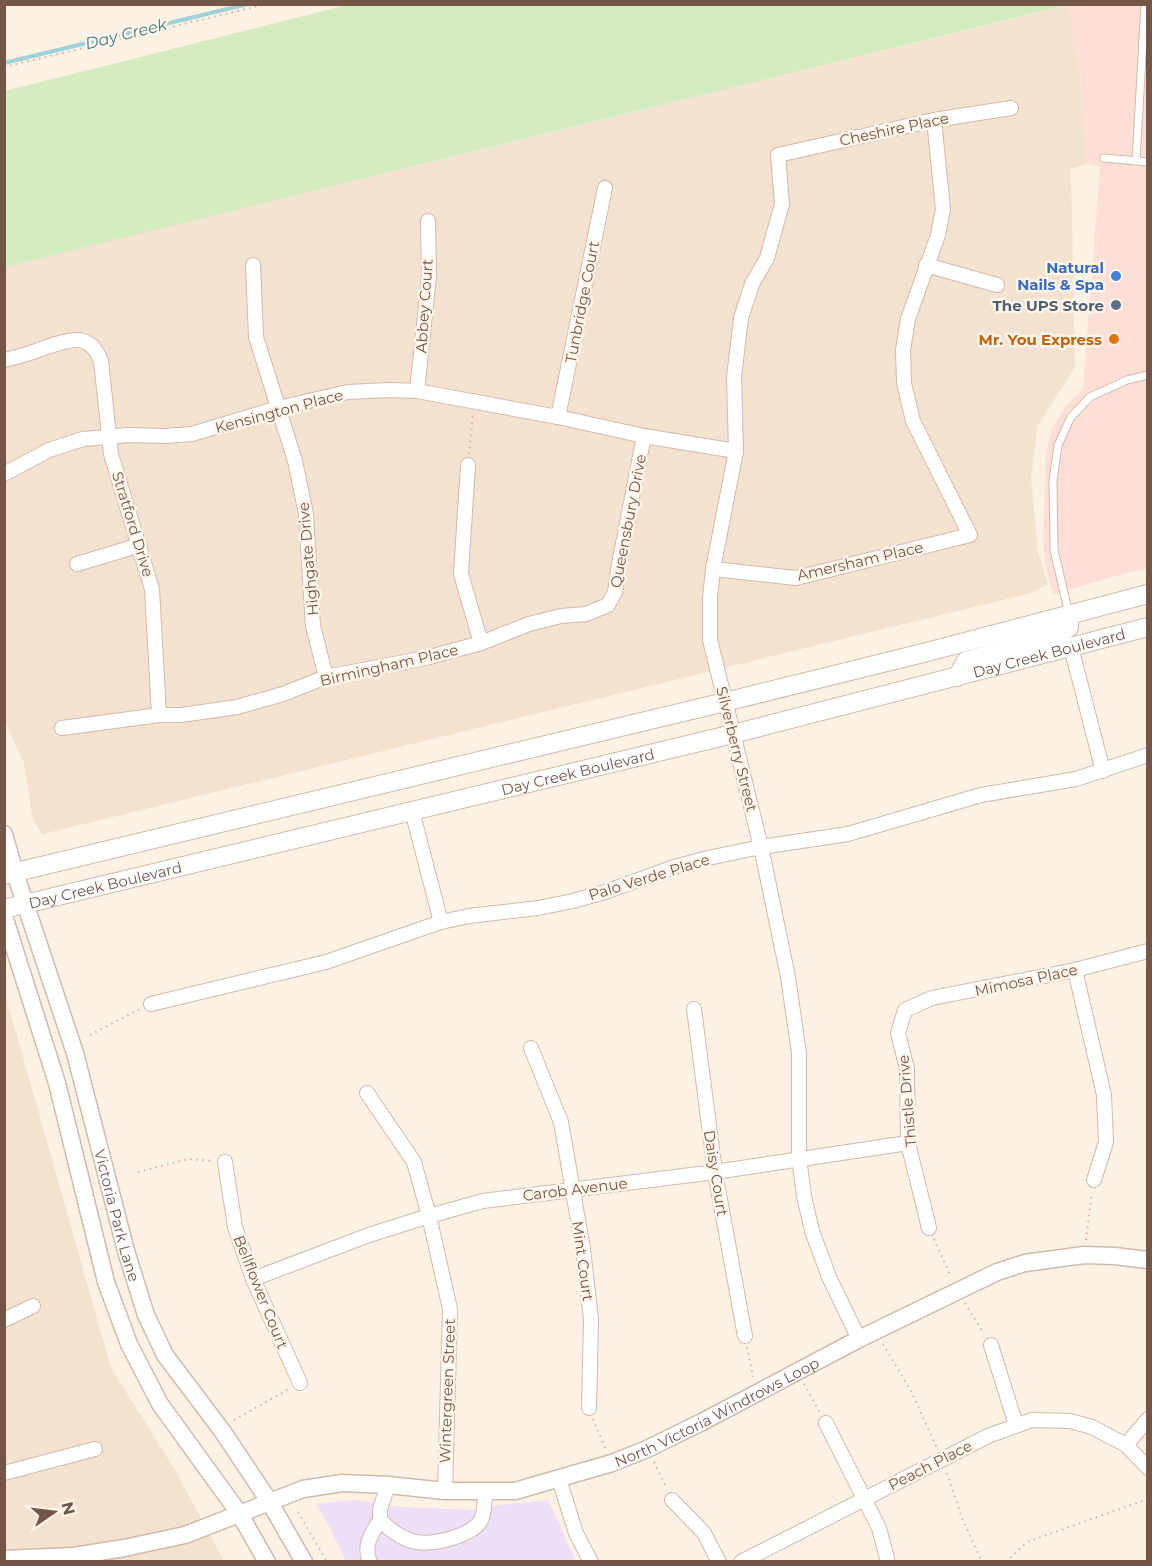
<svg xmlns="http://www.w3.org/2000/svg" width="1152" height="1566" viewBox="0 0 1152 1566" font-family="Montserrat,sans-serif">
  <rect width="100%" height="100%" fill="#fcf1e2"/>
  <g fill="#f4e2d1">
    <polygon points="1069,5 1081,88 1087,164 1071,169 1075,367 1038,425 1031,478 1038,552 1048,584 1031,593 43,834 33,821 24,763 5,722 5,267"/>
    <polygon points="4,990 111,1368 175,1470 224,1561 5,1561"/>
  </g>
  <polygon fill="#fddfd6" points="1069,5 1147,5 1147,569 1130,572 1053,594 1045,563 1043,542 1046,451 1053,426 1068,403 1083,389 1100,167 1087,164 1081,88"/>
  <polygon fill="#eedff8" points="356,1500 402,1507 471,1510 500,1505 548,1500 576,1561 346,1561 329,1526 316,1504"/>
  <polygon fill="#d4eac1" points="347,5 347,4 1067,5 5,267 5,91"/>
  <g fill="none" stroke-linecap="round" stroke-linejoin="round">
    <polyline stroke="#9dd2d8" stroke-width="4" points="4,63 248,4"/>
    <g stroke="#d0baac" stroke-width="9">
      <g id="service">
        <polyline points="1104,158 1148,162"/>
        <polyline points="1136,161 1145,4"/>
        <polyline points="1069,614 1054,550 1053,481 1058,445 1071,417 1090,397 1127,380 1148,375"/>
      </g>
    </g>
    <g stroke="#d0baac" stroke-width="16">
      <g id="minor">
        <polyline points="253,265 256,337 295,461 306,514 313,626 326,677"/>
        <polyline points="926,265 997,285"/>
        <path d="M4,360C17,357 30,354 41,349C66,341 89,329 101,361L111,454L152,589L159,715"/>
        <polyline points="417,391 429,276 428,221"/>
        <polyline points="558,417 605,188"/>
        <polyline points="468,465 461,574 481,643"/>
        <polyline points="4,474 49,450 83,439 129,435 165,436 192,434 278,408 348,392 389,390 417,391 558,417 644,436 736,451"/>
        <polyline points="77,564 140,545"/>
        <polyline points="713,569 796,578 970,535 913,421 904,383 903,350 908,319 938,235 943,209 934,120"/>
        <polyline points="1071,647 1103,771"/>
        <polyline points="62,728 159,715 181,715 237,707 283,694 326,677 426,658 481,643 529,624 561,616 586,614 608,605 615,592 619,564 644,436"/>
        <polyline points="412,811 441,922"/>
        <polyline points="1075,970 1104,1095 1106,1142 1094,1180"/>
        <polyline points="151,1004 326,962 441,922 469,916 538,908 573,901 605,892 674,867 708,858 761,847 848,834 981,795 1076,779 1148,755"/>
        <polyline points="694,1009 715,1172 745,1336"/>
        <polyline points="531,1048 561,1122 583,1249 591,1319 589,1408"/>
        <polyline points="367,1093 414,1162 429,1216 450,1309 445,1491"/>
        <polyline points="225,1162 235,1227 253,1279 300,1383"/>
        <polyline points="929,1228 908,1143 907,1069 898,1033 905,1010 932,998 1075,970 1148,951"/>
        <polyline points="253,1279 369,1235 429,1216 483,1201 715,1172 908,1143"/>
        <polyline points="4,1320 33,1306"/>
        <polyline points="859,1339 829,1277 812,1231 804,1196 799,1158 799,1053 788,977 761,847 710,640 710,598 713,569 736,451 734,377 741,318 752,284 767,258 782,204 778,155 934,120 1011,108"/>
        <polyline points="991,1345 1016,1425"/>
        <polyline points="826,1423 879,1528 888,1562"/>
        <polyline points="1126,1445 1148,1419"/>
        <polyline points="4,1473 95,1449"/>
        <polyline points="559,1479 576,1533 591,1562"/>
        <path d="M388,1485L380,1509V1520C390,1530 401,1539 416,1542C434,1545 472,1536 481,1520C485,1512 484,1500 486,1492"/>
        <polyline points="672,1500 704,1533 719,1562"/>
        <path d="M370,1562C363,1546 371,1534 380,1520"/>
        <polyline points="741,1562 988,1436 1032,1420 1070,1421 1092,1427 1126,1445 1148,1468"/>
      </g>
    </g>
    <g stroke="#d0baac" stroke-width="19">
      <g id="tertiary">
        <path id="s1" d="M4,834L15,873L75,1053L126,1251L146,1315L165,1355L223,1432L269,1501L304,1562"/>
        <polyline points="4,916 57,1083 106,1282 129,1344 160,1404 239,1513 267,1562"/>
        <path id="s2" d="M4,1559L74,1556L124,1548L185,1535L303,1489L342,1483L388,1485L445,1491H515L612,1463L647,1449L702,1422L859,1339L997,1272L1025,1263L1084,1255L1115,1256L1148,1260"/>
      </g>
    </g>
    <g stroke="#d3b9a9" stroke-width="20">
      <g id="secondary">
        <polyline points="957,677 966,661 1062,633 1069,627 1069,614"/>
        <polyline points="4,875 725,702 923,653 1148,594"/>
        <path id="s3" d="M4,909L733,734L1148,627"/>
      </g>
    </g>
    <g stroke="#d7b09d" stroke-width="2" stroke-dasharray="1.5 4.5" stroke-linecap="butt">
      <polyline points="4,67 267,4"/>
      <polyline points="469,454 473,414"/>
      <polyline points="90,1035 140,1009"/>
      <polyline points="138,1172 189,1159 213,1161"/>
      <polyline points="934,1239 951,1277"/>
      <polyline points="1086,1240 1092,1192"/>
      <polyline points="965,1303 984,1334"/>
      <polyline points="883,1344 911,1391 937,1448"/>
      <polyline points="747,1347 753,1377"/>
      <polyline points="804,1384 820,1413"/>
      <polyline points="593,1419 606,1450"/>
      <polyline points="234,1420 289,1389"/>
      <polyline points="654,1462 667,1489"/>
      <polyline points="947,1473 962,1518 982,1562"/>
      <polyline points="298,1512 327,1562"/>
      <polyline points="1006,1562 1027,1542 1148,1499"/>
    </g>
    <use href="#service" stroke="#fff" stroke-width="7"/>
    <use href="#minor" stroke="#fff" stroke-width="14"/>
    <use href="#tertiary" stroke="#fff" stroke-width="16"/>
    <use href="#secondary" stroke="#fff" stroke-width="18"/>
  </g>
  <circle fill="#3f7fe0" stroke="#fff5e9" stroke-width="2" cx="1116" cy="276" r="6"/>
  <circle fill="#5c6f8a" stroke="#fff5e9" stroke-width="2" cx="1116" cy="305" r="6"/>
  <circle fill="#e8710a" stroke="#fff5e9" stroke-width="2" cx="1114" cy="339" r="6"/>
  <g text-anchor="middle" dominant-baseline="central" stroke-width="5" stroke-linejoin="round" paint-order="stroke">
    <g font-size="15" fill="#745648" stroke="#fff5e9">
      <text transform="translate(894 129) rotate(-12)">Cheshire Place</text>
      <text transform="translate(582 302) rotate(-79)">Tunbridge Court</text>
      <text transform="translate(424 306) rotate(-86)">Abbey Court</text>
      <text transform="translate(279 411) rotate(-15)">Kensington Place</text>
      <text transform="translate(628 521) rotate(-79)">Queensbury Drive</text>
      <text transform="translate(133 524) rotate(73)">Stratford Drive</text>
      <text transform="translate(308 559) rotate(-95)">Highgate Drive</text>
      <text transform="translate(860 561) rotate(-13)">Amersham Place</text>
      <text stroke="none"><textPath href="#s3" startOffset="1076">Day Creek Boulevard</textPath></text>
      <text transform="translate(389 665) rotate(-13)">Birmingham Place</text>
      <text transform="translate(737 749) rotate(76)">Silverberry Street</text>
      <text stroke="none"><textPath href="#s3" startOffset="590">Day Creek Boulevard</textPath></text>
      <text transform="translate(649 877) rotate(-17)">Palo Verde Place</text>
      <text stroke="none"><textPath href="#s3" startOffset="104">Day Creek Boulevard</textPath></text>
      <text transform="translate(1026 980) rotate(-12)">Mimosa Place</text>
      <text transform="translate(907 1101) rotate(-95)">Thistle Drive</text>
      <text transform="translate(716 1173) rotate(81)">Daisy Court</text>
      <text transform="translate(575 1189) rotate(-7)">Carob Avenue</text>
      <text stroke="none"><textPath href="#s1" startOffset="398">Victoria Park Lane</textPath></text>
      <text transform="translate(583 1261) rotate(82)">Mint Court</text>
      <text transform="translate(261 1292) rotate(68)">Bellflower Court</text>
      <text transform="translate(447 1391) rotate(-88)">Wintergreen Street</text>
      <text stroke="none"><textPath href="#s2" startOffset="740">North Victoria Windrows Loop</textPath></text>
      <text transform="translate(930 1465) rotate(-27)">Peach Place</text>
    </g>
    <g font-size="15" font-weight="bold" fill="#366cbe" stroke="#fff5e9" text-anchor="end">
      <text x="1104" y="267">Natural<tspan x="1104" dy="17">Nails &amp; Spa</tspan></text>
    </g>
    <g font-size="15" font-weight="bold" fill="#4e5e75" stroke="#fff5e9" text-anchor="end">
      <text x="1104" y="305">The UPS Store</text>
    </g>
    <g font-size="15" font-weight="bold" fill="#c56008" stroke="#fff5e9" text-anchor="end">
      <text x="1102" y="339">Mr. You Express</text>
    </g>
    <g font-size="16" font-style="italic" fill="#3f7a81" stroke="#fff5e9">
      <text transform="translate(126 34) rotate(-14)">Day Creek</text>
    </g>
  </g>
  <rect width="1152" height="1566" fill="none" stroke="#745648" stroke-width="12"/>
  <g transform="translate(54 1512) rotate(76)" stroke="#fff5e9" stroke-width="4.5" paint-order="stroke">
  <path d="M0-4.5L10 22L0 15L-10 22Z" fill="#745648"/>
  <text y="-9" font-size="16" font-weight="bold" text-anchor="middle" fill="#745648">N</text>
  </g>
</svg>
